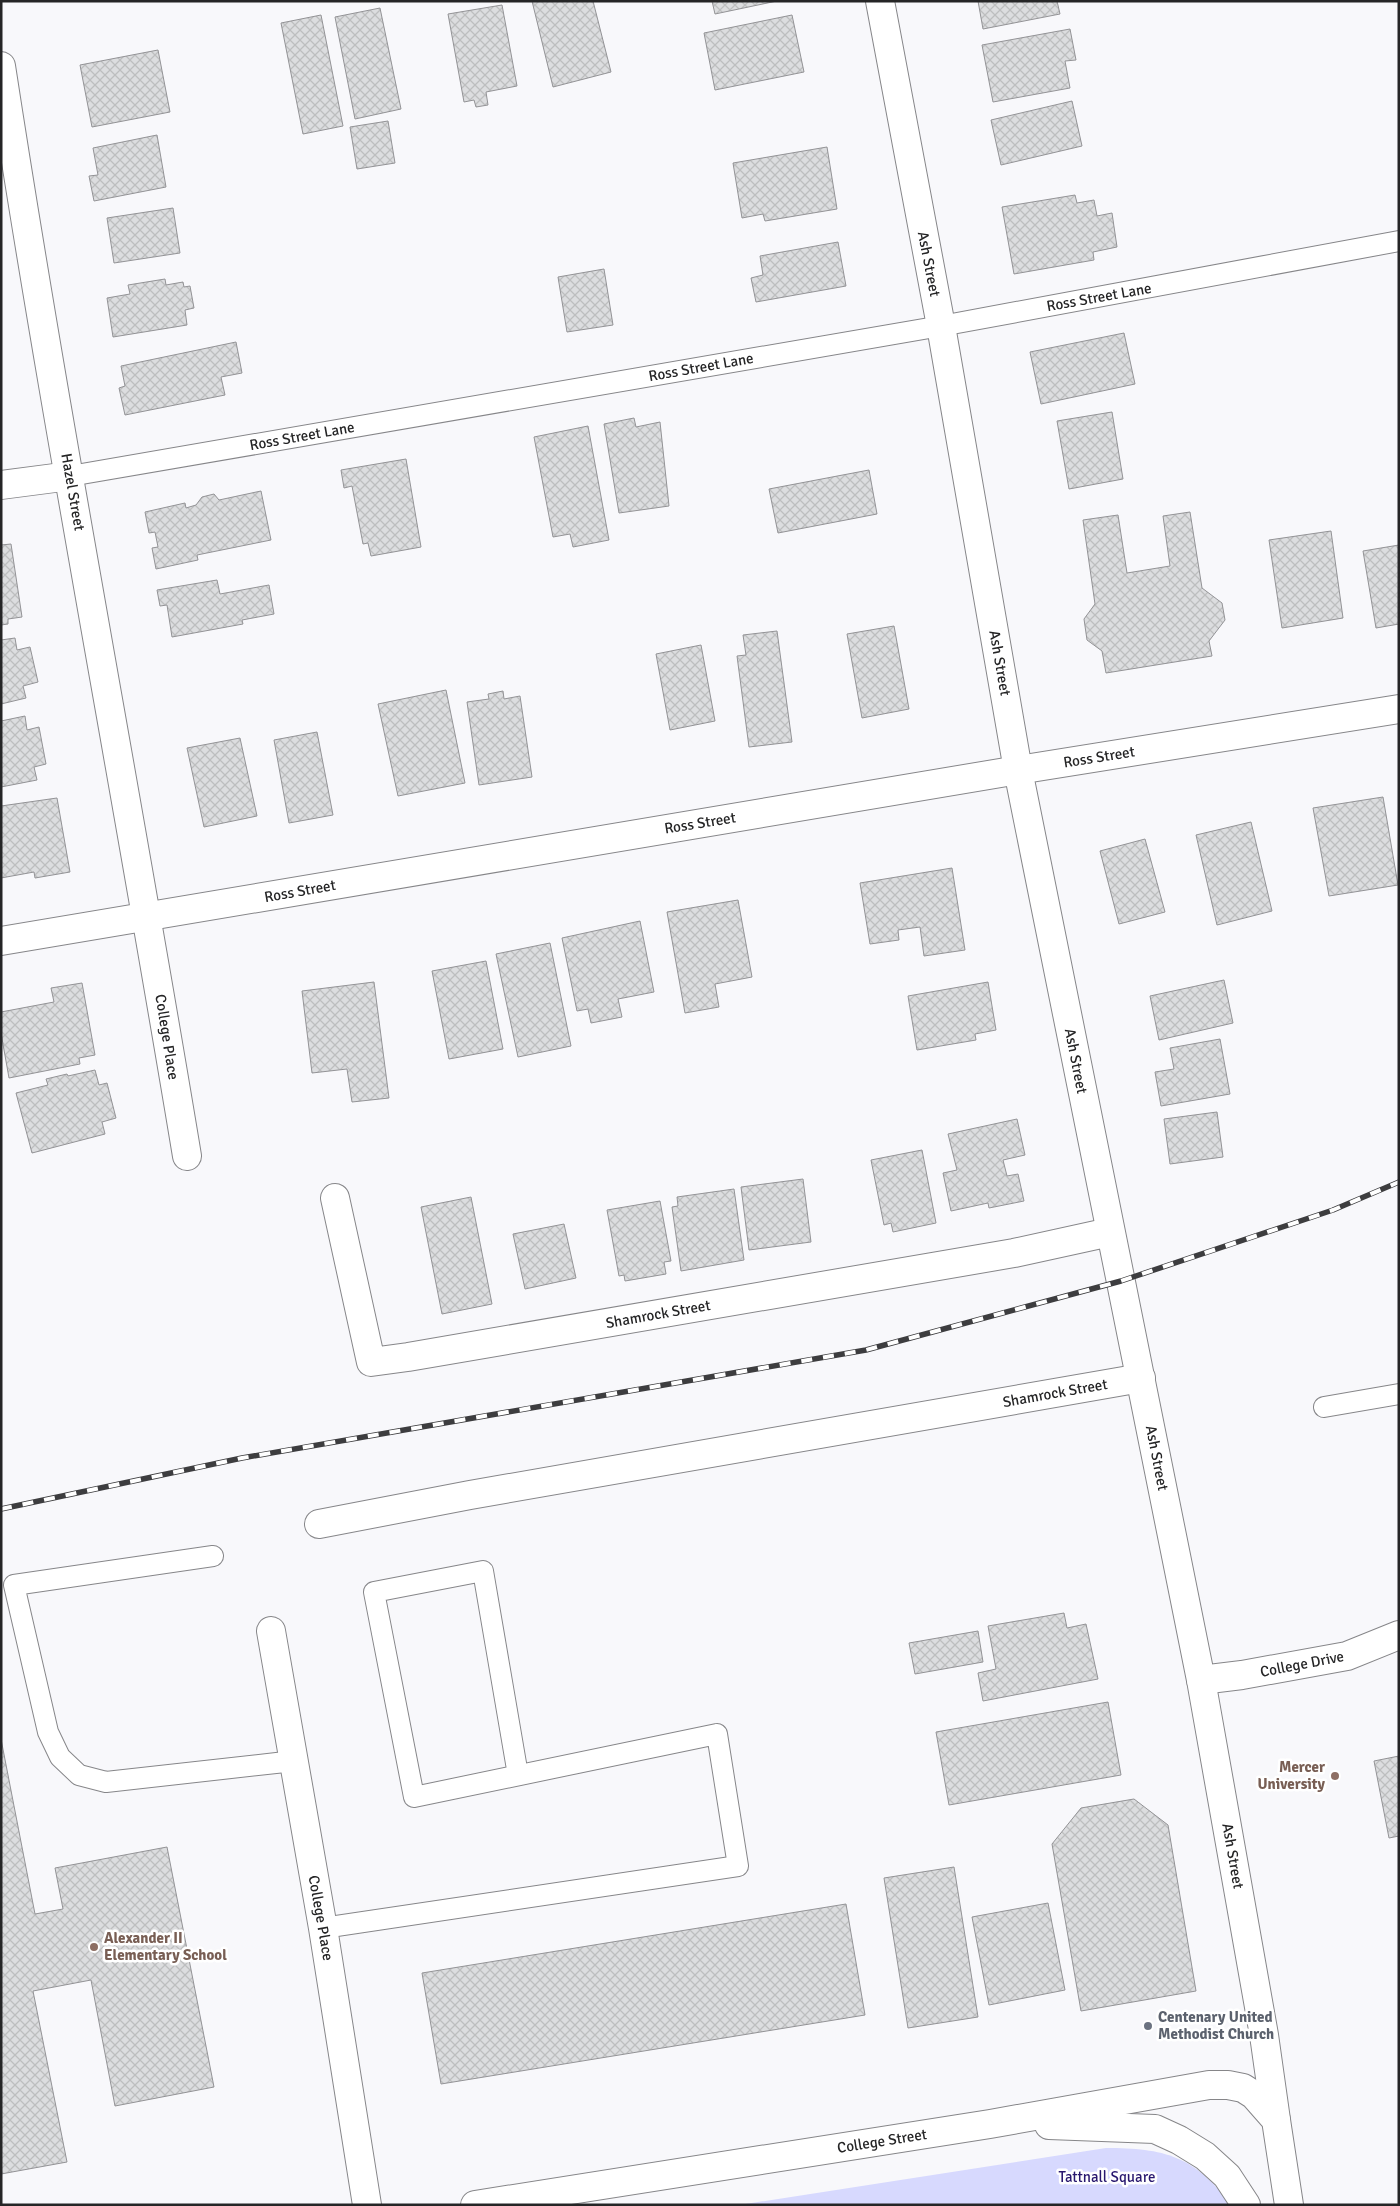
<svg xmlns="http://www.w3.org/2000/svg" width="1400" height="2206" viewBox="0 0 1400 2206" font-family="Signika,sans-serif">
  <defs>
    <pattern id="building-cross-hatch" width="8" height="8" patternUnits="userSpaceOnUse" patternTransform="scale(1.25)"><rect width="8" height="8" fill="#dcdddf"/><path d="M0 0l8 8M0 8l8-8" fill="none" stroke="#bdbebf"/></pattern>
  </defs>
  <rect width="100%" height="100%" fill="#f8f8fb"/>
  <path fill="#d7d9fe" d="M1106,2148C1164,2148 1195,2156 1231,2205H739Z"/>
  <g fill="url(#building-cross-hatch)" stroke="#939396">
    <polygon points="532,1 593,1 611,72 553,87"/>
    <polygon points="712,1 777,1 715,14"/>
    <polygon points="978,1 1057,1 1060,14 983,29"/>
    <polygon points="502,5 517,86 486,92 488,105 476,107 474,100 464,102 448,14"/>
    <polygon points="380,8 401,109 355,119 335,17"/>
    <polygon points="321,15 343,126 303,134 281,23"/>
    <polygon points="792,15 804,72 715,90 704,33"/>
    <polygon points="1070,29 1076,60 1065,61 1070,88 993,102 982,45"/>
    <polygon points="158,50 170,112 92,127 80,65"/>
    <polygon points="1072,101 1082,146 1001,165 991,120"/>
    <polygon points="388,121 395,163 357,169 350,127"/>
    <polygon points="157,135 166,187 94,201 89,176 98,175 93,148"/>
    <polygon points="827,147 837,209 765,221 763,214 742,218 733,163"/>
    <polygon points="1075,195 1077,203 1094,200 1097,216 1112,213 1117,247 1093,252 1094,260 1014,274 1002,207"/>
    <polygon points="173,208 180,253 114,263 107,218"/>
    <polygon points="838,242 846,286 756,302 751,278 763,275 760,256"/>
    <polygon points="604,269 613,325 567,332 558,277"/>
    <polygon points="165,279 166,285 183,282 184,287 190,286 194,308 185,310 187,325 113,337 107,298 130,294 128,285"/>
    <polygon points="1124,333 1135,384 1041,404 1030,352"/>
    <polygon points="236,342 242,373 221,377 225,395 125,415 119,388 125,386 121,366"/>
    <polygon points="1112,412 1123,479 1069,489 1057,421"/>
    <polygon points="634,418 636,427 660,422 669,506 619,513 604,424"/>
    <polygon points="588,426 609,540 573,547 570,534 553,537 534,437"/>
    <polygon points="406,459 421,547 371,556 368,543 363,544 352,486 344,488 341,470"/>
    <polygon points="869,470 877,514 778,533 769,489"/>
    <polygon points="261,491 271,540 197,555 198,560 156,569 152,548 158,547 155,532 149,533 145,512 185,503 186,508 196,505 202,497 214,494 219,500"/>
    <polygon points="1190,512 1202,588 1222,603 1225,620 1209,641 1212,656 1106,673 1102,651 1087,640 1084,619 1095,604 1083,520 1118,515 1127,573 1170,566 1163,516"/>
    <polygon points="1331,531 1343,618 1282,628 1269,540"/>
    <polygon points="11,544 22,617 8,619 8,624 1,625 1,545"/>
    <polygon points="1399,545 1399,624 1376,628 1363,551"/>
    <polygon points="217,580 220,594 269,585 274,614 242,620 243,624 172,637 167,605 160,606 157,590"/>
    <polygon points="894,626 909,709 862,718 847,634"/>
    <polygon points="777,631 792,742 749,747 737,656 746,655 743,635"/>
    <polygon points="15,638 17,650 30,647 38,682 23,686 26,698 1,704 1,640"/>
    <polygon points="701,645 715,721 670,730 656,654"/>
    <polygon points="446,690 465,783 398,796 378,704"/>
    <polygon points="503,691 504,699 520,696 532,777 479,785 467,702 489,699 488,694"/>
    <polygon points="25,716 27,730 39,727 46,764 34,767 37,780 1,787 1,721"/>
    <polygon points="317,732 333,815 289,823 274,740"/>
    <polygon points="240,738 257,816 204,827 187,748"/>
    <polygon points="1383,797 1398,885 1329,896 1313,808"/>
    <polygon points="57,798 70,872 35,878 34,872 1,878 1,806"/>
    <polygon points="1251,822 1272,911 1217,925 1196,835"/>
    <polygon points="1145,839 1165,912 1119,924 1100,851"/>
    <polygon points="952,868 965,950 924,956 920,927 898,930 899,940 870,944 860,883"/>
    <polygon points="738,900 752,977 715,984 719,1007 685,1013 667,912"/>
    <polygon points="640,921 654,992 618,999 622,1017 591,1023 588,1009 577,1011 562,938"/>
    <polygon points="550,943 571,1046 518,1057 496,954"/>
    <polygon points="486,961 503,1049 449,1059 432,971"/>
    <polygon points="1224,980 1233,1023 1159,1040 1150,996"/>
    <polygon points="374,982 389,1098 352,1102 347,1069 312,1073 302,991"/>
    <polygon points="988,982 996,1030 975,1034 976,1040 917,1050 908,996"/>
    <polygon points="82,983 95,1055 79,1058 80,1064 9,1078 1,1033 1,1012 54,1002 51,988"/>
    <polygon points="1220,1039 1230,1094 1161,1106 1155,1072 1174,1069 1170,1048"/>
    <polygon points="95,1070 99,1085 107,1083 116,1118 102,1122 105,1134 32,1153 16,1093 48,1085 46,1079 67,1074 68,1076"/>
    <polygon points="1217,1112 1223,1157 1170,1164 1164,1119"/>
    <polygon points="1017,1119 1025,1155 1003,1160 1007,1176 1018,1174 1024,1201 989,1208 988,1203 951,1211 943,1173 957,1170 948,1134"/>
    <polygon points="922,1150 936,1223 893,1232 891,1223 884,1225 871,1160"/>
    <polygon points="803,1179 811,1242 749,1250 741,1187"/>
    <polygon points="734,1189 744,1260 681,1271 672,1207 678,1206 677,1197"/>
    <polygon points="471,1197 492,1304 442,1314 421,1207"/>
    <polygon points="660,1201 671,1261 664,1262 666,1274 625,1281 624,1275 619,1276 607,1210"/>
    <polygon points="564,1224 576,1278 525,1289 513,1234"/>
    <polygon points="1064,1613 1067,1628 1086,1624 1098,1679 983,1701 978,1673 996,1669 988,1626"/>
    <polygon points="978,1631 983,1662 915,1674 909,1643"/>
    <polygon points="1108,1702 1121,1775 949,1805 936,1732"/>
    <polygon points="1,1739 35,1914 63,1909 55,1868 167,1847 214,2087 115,2106 91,1980 33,1991 67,2162 1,2174"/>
    <polygon points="1399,1756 1399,1836 1389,1838 1374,1761"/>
    <polygon points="1134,1799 1168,1825 1196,1991 1081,2011 1052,1844 1081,1808"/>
    <polygon points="954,1867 978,2017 908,2028 884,1878"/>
    <polygon points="1048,1903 1065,1990 989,2005 972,1917"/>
    <polygon points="846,1904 865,2015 441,2084 422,1973"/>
  </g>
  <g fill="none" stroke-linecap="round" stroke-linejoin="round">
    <g stroke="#868689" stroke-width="22">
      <g id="service">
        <polyline points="70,476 941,326 1399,241"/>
        <polyline points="1324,1407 1399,1394"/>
        <polyline points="213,1556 14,1585 48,1732 60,1757 79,1775 106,1782 294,1761"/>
        <polyline points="323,1928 738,1866 717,1734 414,1797 374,1592 483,1571 518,1775"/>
      </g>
    </g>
    <g stroke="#868689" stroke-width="30">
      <g id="minor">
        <polyline points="880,1 941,326 1018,770 1201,1680 1264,2035 1276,2120"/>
        <path d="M1,66C57,431 127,793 187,1156"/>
        <polyline points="1,485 70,476"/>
        <polyline points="1,941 1018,770 1399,709"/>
        <polyline points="335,1198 371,1362 408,1357 1014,1253 1110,1232"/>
        <polyline points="319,1524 470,1495 1141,1378"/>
        <polyline points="271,1631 323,1928 367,2205"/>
        <polyline points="1201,1680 1242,1675 1347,1656 1399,1635"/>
      </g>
    </g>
    <g stroke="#868689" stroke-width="30">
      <g id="tertiary">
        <polyline points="1049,2125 1155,2129 1179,2140 1205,2156 1227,2176 1246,2205"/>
        <polyline points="475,2205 990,2124 1209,2085 1228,2085 1243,2088 1254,2095 1276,2120 1289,2205"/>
      </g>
    </g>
    <use href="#service" stroke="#fff" stroke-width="20"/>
    <use href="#minor" stroke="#fff" stroke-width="28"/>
    <use href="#tertiary" stroke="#fff" stroke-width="28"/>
    <g stroke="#3d3d3f" stroke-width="5.5">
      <polyline id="rail" points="1,1509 242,1458 866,1350 1121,1281 1333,1210 1399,1182"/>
    </g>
    <use href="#rail" stroke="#fff" stroke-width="4" stroke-dasharray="11" stroke-linecap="butt"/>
  </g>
  <g fill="#8d6e63" stroke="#fff" stroke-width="2">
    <circle cx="1335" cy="1776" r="5"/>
    <circle cx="94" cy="1947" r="5"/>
  </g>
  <circle fill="#6b7280" stroke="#fff" stroke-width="2" cx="1148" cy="2026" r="5"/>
  <g text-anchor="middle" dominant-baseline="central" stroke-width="5" stroke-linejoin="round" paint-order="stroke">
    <g font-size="15" fill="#252526" stroke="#fff">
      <text transform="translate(929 264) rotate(79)">Ash Street</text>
      <text transform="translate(1099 297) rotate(-10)">Ross Street Lane</text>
      <text transform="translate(701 367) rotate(-10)">Ross Street Lane</text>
      <text transform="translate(302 436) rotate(-10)">Ross Street Lane</text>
      <text transform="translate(73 492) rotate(80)">Hazel Street</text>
      <text transform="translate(1000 663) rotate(80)">Ash Street</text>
      <text transform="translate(1099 757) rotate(-9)">Ross Street</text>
      <text transform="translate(700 823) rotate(-9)">Ross Street</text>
      <text transform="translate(300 891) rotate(-10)">Ross Street</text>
      <text transform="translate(167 1037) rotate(81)">College Place</text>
      <text transform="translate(1076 1061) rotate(79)">Ash Street</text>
      <text transform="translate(658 1314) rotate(-10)">Shamrock Street</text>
      <text transform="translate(1055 1393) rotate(-10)">Shamrock Street</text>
      <text transform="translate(1157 1458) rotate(79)">Ash Street</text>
      <text transform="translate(1302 1664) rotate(-11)">College Drive</text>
      <text transform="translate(1233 1856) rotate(80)">Ash Street</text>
      <text transform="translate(321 1918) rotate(80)">College Place</text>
      <text transform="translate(882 2141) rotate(-9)">College Street</text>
    </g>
    <g font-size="15" font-weight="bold" fill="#785e54" stroke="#fff" text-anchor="end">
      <text x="1325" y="1767">Mercer<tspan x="1325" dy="17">University</tspan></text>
      <text x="104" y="1938" text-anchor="start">Alexander II<tspan x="104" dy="17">Elementary School</tspan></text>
    </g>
    <g font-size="15" font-weight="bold" fill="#5b616d" stroke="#fff" text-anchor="start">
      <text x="1158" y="2017">Centenary United<tspan x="1158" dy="17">Methodist Church</tspan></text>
    </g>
    <g font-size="15" fill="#28176e" stroke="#fff">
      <text x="1107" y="2177">Tattnall Square</text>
    </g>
  </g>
  <rect width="1400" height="2206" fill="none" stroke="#252526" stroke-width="5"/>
</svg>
